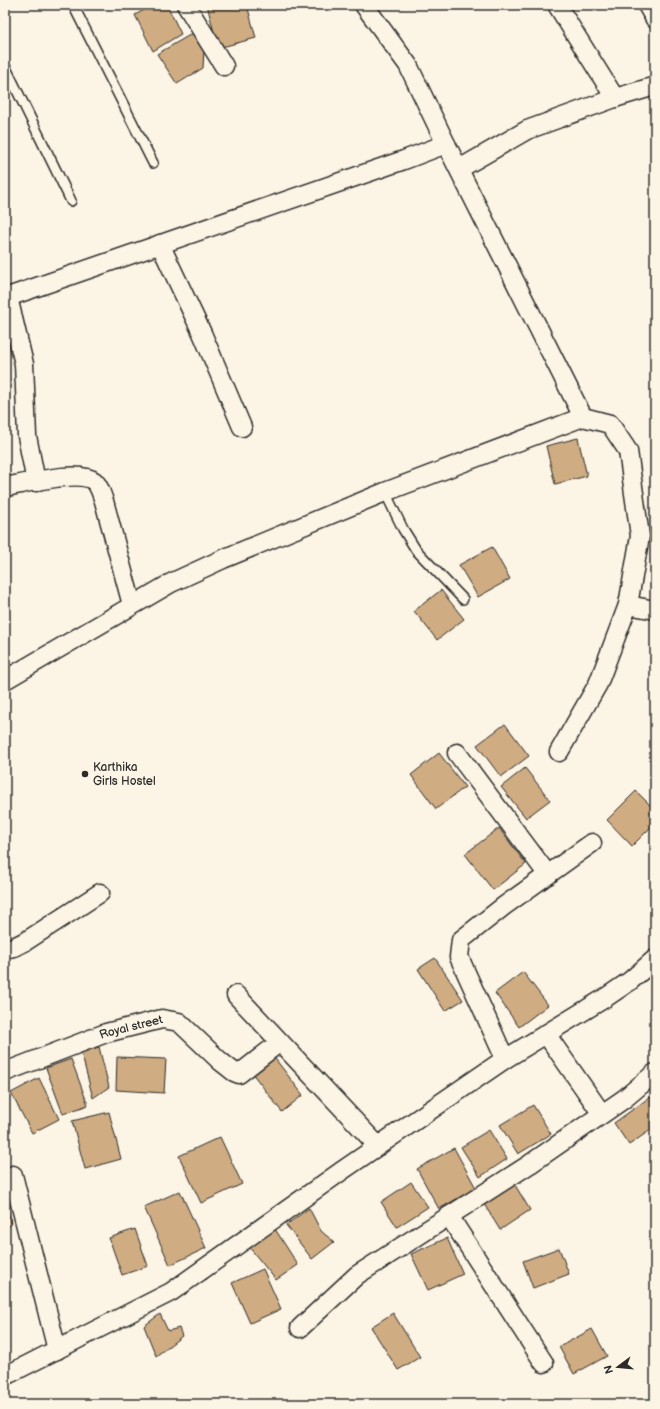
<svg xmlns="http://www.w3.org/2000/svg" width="660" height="1409" viewBox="0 0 660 1409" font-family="'Balsamiq Sans',sans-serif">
  <rect width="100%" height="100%" fill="#fcf5e5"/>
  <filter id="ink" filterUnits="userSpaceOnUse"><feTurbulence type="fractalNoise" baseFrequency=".025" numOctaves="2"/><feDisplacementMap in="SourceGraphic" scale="8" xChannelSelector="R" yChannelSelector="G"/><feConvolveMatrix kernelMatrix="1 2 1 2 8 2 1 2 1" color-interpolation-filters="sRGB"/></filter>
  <g filter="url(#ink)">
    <g fill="#cfac82" stroke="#2b2b2b">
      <polygon points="153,5 167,5 181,34 153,51 135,15"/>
      <polygon points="207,5 247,5 256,38 218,48"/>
      <polygon points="195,32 204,49 203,68 177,84 157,54"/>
      <polygon points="578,438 587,476 555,484 546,446"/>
      <polygon points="492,547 510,579 478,597 459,565"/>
      <polygon points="441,590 464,619 437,640 414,611"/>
      <polygon points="505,724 529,756 501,777 477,745"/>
      <polygon points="439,753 465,787 436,809 411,775"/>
      <polygon points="525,768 550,800 526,818 501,787"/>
      <polygon points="636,791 655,810 655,823 632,846 607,820"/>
      <polygon points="499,828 526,864 493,890 465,854"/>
      <polygon points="435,958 463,1000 445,1011 418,969"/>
      <polygon points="523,972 548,1005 519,1027 495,993"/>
      <polygon points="99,1047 109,1087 93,1098 81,1052"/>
      <polygon points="273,1056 303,1095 282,1112 252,1073"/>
      <polygon points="117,1057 166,1059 164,1093 116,1090"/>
      <polygon points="71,1059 88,1105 63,1114 46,1068"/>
      <polygon points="39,1078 59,1119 32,1133 11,1093"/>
      <polygon points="650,1097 655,1103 655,1127 629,1145 614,1123"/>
      <polygon points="533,1105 551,1134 518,1154 500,1125"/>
      <polygon points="109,1112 121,1159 85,1169 72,1121"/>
      <polygon points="489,1130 507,1159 480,1177 461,1147"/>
      <polygon points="220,1137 242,1184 201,1203 179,1156"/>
      <polygon points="454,1148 476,1188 439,1209 417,1169"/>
      <polygon points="411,1182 428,1207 397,1227 381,1202"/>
      <polygon points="515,1185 530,1210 500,1230 484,1204"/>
      <polygon points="180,1191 206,1248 170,1265 144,1207"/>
      <polygon points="5,1198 11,1225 5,1226"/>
      <polygon points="309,1208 321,1231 334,1242 312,1259 286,1225"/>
      <polygon points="135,1229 148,1266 122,1275 109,1238"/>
      <polygon points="275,1229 298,1265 276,1280 249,1247"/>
      <polygon points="447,1238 463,1274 428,1290 411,1254"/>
      <polygon points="559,1248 569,1274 533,1288 523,1261"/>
      <polygon points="263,1269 281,1309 250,1323 232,1283"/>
      <polygon points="393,1313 420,1357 398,1370 371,1327"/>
      <polygon points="160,1314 168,1331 179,1328 182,1336 156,1356 144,1326"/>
      <polygon points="592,1329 607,1356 574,1374 559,1347"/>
    </g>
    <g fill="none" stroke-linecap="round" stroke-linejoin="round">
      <g stroke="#2b2b2b" stroke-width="12">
        <g id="lane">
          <polyline points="73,5 153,163"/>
          <polyline points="5,66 71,201"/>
          <polyline points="385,492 403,529 416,550 463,599"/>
        </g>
      </g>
      <g stroke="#2b2b2b" stroke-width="21">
        <g id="street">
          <polyline points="186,5 224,66"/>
          <polyline points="364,5 408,65 446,144 583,417 610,424 628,451 640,536 628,605 598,684 559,752"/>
          <polyline points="557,5 615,98"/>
          <polyline points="647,5 655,19"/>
          <polyline points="459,169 527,130 615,98 655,86"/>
          <polyline points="160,244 202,333 242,427"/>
          <polyline points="8,297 24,364 27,436 36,482"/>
          <polyline points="5,298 404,160 446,144"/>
          <path d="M5,487C24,484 79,469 94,481C100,486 101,494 104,501L132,605"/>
          <polyline points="628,605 655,610"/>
          <polyline points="5,680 171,583 223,559 385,492 583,417"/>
          <polyline points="457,753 548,875"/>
          <polyline points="5,949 14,947 26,941 100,893"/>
          <polyline points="236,995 378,1146"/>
          <polyline points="546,1034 602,1114"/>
          <polyline points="505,1059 605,998 630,981 655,959"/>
          <path id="s1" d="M5,1072L106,1033L162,1019L179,1022L220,1061L234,1072L239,1074L280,1042"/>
          <polyline points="13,1175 57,1350"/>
          <polyline points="449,1216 544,1363"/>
          <polyline points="300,1328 357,1275 530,1164 624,1099 655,1073"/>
          <polyline points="5,1376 171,1292 343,1170 505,1059 459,957 461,940 504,906 592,843"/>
        </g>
      </g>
      <use href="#lane" stroke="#fcf5e5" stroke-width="9"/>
      <use href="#street" stroke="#fcf5e5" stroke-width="18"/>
    </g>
  </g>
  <circle fill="#2b2b2b" stroke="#fcf5e5" stroke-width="1.5" cx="85" cy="774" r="4"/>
  <g text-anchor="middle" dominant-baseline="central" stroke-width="3" stroke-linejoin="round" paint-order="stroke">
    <g font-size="12" fill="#2b2b2b" stroke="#fcf5e5" text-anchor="start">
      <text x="93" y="767">Karthika<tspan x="93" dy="14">Girls Hostel</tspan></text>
    </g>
    <g font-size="12" fill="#2b2b2b" stroke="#fcf5e5">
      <text stroke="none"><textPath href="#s1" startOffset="134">Royal street</textPath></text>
    </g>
  </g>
  <rect width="660" height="1409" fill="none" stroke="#fcf5e5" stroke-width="20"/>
  <rect x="10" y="10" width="640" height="1389" fill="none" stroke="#2b2b2b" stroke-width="1.5" filter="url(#ink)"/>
  <g transform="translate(618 1367) rotate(254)" stroke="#fcf5e5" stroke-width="3" paint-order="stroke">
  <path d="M0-3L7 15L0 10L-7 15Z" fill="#2b2b2b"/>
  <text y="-6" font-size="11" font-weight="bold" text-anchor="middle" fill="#2b2b2b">N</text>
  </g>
</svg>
